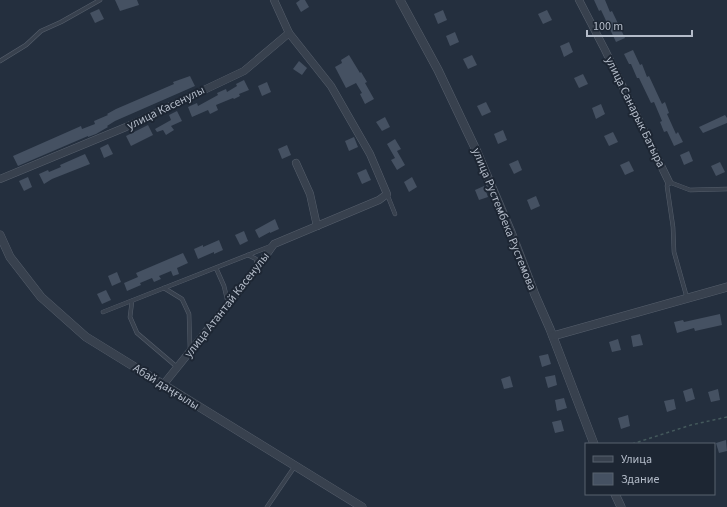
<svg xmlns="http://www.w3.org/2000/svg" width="727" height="507" viewBox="0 0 727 507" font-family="'Source Sans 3',sans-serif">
  <rect width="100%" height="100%" fill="#242f3e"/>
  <g fill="#455162">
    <polygon points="115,0 137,0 139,5 120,11"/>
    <polygon points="300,0 305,0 309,7 301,12 296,3"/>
    <polygon points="594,0 605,0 610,12 612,11 625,38 616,42 601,10 599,11"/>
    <polygon points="99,9 104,19 95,23 90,13"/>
    <polygon points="443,10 447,20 438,24 434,14"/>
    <polygon points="547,10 552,20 543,24 538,14"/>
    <polygon points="455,32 459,42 450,46 446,36"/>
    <polygon points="569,42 573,52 564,57 560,46"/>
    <polygon points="633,50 640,65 642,64 647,77 649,76 662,104 665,102 669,113 667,114 676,134 678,132 683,142 674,146 667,131 664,132 660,122 662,121 654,102 651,103 639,78 637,78 631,64 629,64 624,54"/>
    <polygon points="349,55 360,73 361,72 367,82 365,83 374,99 365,104 360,94 362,93 356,83 346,88 335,67 342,63 341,60"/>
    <polygon points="472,55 477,65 468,69 463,59"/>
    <polygon points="299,61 307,68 302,75 293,69"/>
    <polygon points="583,74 588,84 579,88 574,78"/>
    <polygon points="190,76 195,86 115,121 107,126 108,127 96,134 88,137 88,136 18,166 13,156 81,126 82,129 95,124 94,121 108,115 107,114 116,109 174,84 173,82"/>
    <polygon points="244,80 249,90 239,94 240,96 234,99 233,98 216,105 218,110 210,114 208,110 192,117 188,107 197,103 198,106 218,95 217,93 226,89 227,92 237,86 236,84"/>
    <polygon points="267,82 271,92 262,96 258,86"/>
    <polygon points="486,102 491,112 482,116 477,106"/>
    <polygon points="601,104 605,114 596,119 592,108"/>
    <polygon points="177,111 182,121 171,126 174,130 166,135 163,130 157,132 155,129 171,120 169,115"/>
    <polygon points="725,115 727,118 727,123 703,133 699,127"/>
    <polygon points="385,117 390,127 382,131 376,122"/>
    <polygon points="148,125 153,135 131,146 126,136"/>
    <polygon points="503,130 507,140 498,144 494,134"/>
    <polygon points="613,132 618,142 609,146 604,136"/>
    <polygon points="354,137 358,147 349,151 345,141"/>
    <polygon points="395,139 401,149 397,151 405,165 397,170 391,160 395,158 387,144"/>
    <polygon points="108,144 113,154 104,158 100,148"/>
    <polygon points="287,145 291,155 282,159 278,149"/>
    <polygon points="689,151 693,161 684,165 680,155"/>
    <polygon points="85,154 90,164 52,179 44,184 39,174 48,170 49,172 61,167 60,165"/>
    <polygon points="518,160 522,170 514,174 509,164"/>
    <polygon points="629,161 634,171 625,175 620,165"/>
    <polygon points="720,162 725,172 716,176 711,166"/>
    <polygon points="366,169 371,180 362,184 357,173"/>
    <polygon points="28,177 32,187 24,191 19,181"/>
    <polygon points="412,177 417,187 409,192 404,182"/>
    <polygon points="484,186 488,197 479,200 475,190"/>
    <polygon points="536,196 540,206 531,210 527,200"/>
    <polygon points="275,219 279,229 270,233 270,232 259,238 255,230"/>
    <polygon points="244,231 248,241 240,245 235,235"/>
    <polygon points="219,240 223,250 214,254 214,252 198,259 194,249 203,245 203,247"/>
    <polygon points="183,253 188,263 177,268 179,274 173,276 171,271 159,276 161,279 154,282 152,278 140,283 141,285 127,291 124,283 138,277 136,273"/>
    <polygon points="117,272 121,282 112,286 108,276"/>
    <polygon points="106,290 111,300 102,304 97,294"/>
    <polygon points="720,314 722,325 695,331 694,328 677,333 674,322 683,320 684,322"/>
    <polygon points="640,334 643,345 633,347 631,336"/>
    <polygon points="618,339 621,350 612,352 609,342"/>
    <polygon points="548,354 551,364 542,367 539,356"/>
    <polygon points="555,375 557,385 548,388 545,377"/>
    <polygon points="510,376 513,387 504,389 501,379"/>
    <polygon points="692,388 695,399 686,402 683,391"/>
    <polygon points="718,389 720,400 711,402 708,392"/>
    <polygon points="564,398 567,408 557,411 555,400"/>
    <polygon points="674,399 676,409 667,412 664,401"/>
    <polygon points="628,415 630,426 621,429 618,418"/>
    <polygon points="561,420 564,431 555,433 552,422"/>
    <polygon points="726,440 727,451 719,453 716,443"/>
  </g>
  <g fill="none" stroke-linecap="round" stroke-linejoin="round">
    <g stroke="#565f6c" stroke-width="4.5">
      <g id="service">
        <polyline points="0,61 26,45 41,31 61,22 100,0"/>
        <polyline points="387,194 395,214"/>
        <polyline points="248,255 256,259 257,267"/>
        <polyline points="216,268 224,286 228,303"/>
        <polyline points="164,288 182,299 189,314 190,348"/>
        <polyline points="687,298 674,252 673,227 667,186 669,182 690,190 727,189"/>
        <polyline points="132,301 130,317 137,333 177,367"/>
        <polyline points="103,312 271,246"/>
        <polyline points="267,507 295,466"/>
      </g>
    </g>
    <g stroke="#565f6c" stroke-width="8">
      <g id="minor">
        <polyline points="579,0 605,50 669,182"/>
        <polyline points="296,163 310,194 317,226"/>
        <polyline points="0,179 126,127 244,71 289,33 274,0"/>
        <polyline points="163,385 257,268 274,244 379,200 387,194 370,154 331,86 289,33"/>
      </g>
    </g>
    <g stroke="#565f6c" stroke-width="9">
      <g id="tertiary">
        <polyline points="400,0 438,70 477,152 511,232 535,295 550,329 594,444"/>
        <polyline points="0,235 10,257 41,297 86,337 362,507"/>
        <polyline points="553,336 727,287"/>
        <polyline points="615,494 621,507"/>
      </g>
    </g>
    <polyline stroke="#44595c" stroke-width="1.5" stroke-dasharray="3 3" stroke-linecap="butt" points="632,444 691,425 727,417"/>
    <use href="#service" stroke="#38414e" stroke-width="3.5"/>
    <use href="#minor" stroke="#38414e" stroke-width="7"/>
    <use href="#tertiary" stroke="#38414e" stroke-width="8"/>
  </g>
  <g text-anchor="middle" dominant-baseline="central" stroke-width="4" stroke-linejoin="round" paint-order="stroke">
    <g font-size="12" fill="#b4bcc9" stroke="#1d2633">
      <text transform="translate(166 108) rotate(-26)">улица Касенулы</text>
      <text transform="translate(635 112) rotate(64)">улица Санарык Батыра</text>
      <text transform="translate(504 219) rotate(68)">улица Рустембека Рустемова</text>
      <text transform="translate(227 305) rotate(-52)">улица Атантай Касенулы</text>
      <text transform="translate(166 387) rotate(32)">Абай даңғылы</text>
    </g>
  </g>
  <rect x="585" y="443" width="130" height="52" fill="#1d2633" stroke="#59626f"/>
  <rect x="593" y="456" width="20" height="6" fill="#38414e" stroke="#59626f"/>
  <text x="621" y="463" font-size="12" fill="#b4bcc9">Улица</text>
  <rect x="593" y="473" width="20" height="12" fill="#455162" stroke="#59626f"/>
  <text x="621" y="483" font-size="12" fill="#b4bcc9">Здание</text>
  <path d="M587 30v6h105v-6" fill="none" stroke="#b4bcc9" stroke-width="2"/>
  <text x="593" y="30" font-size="12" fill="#b4bcc9" stroke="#1d2633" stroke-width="3" paint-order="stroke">100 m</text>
</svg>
